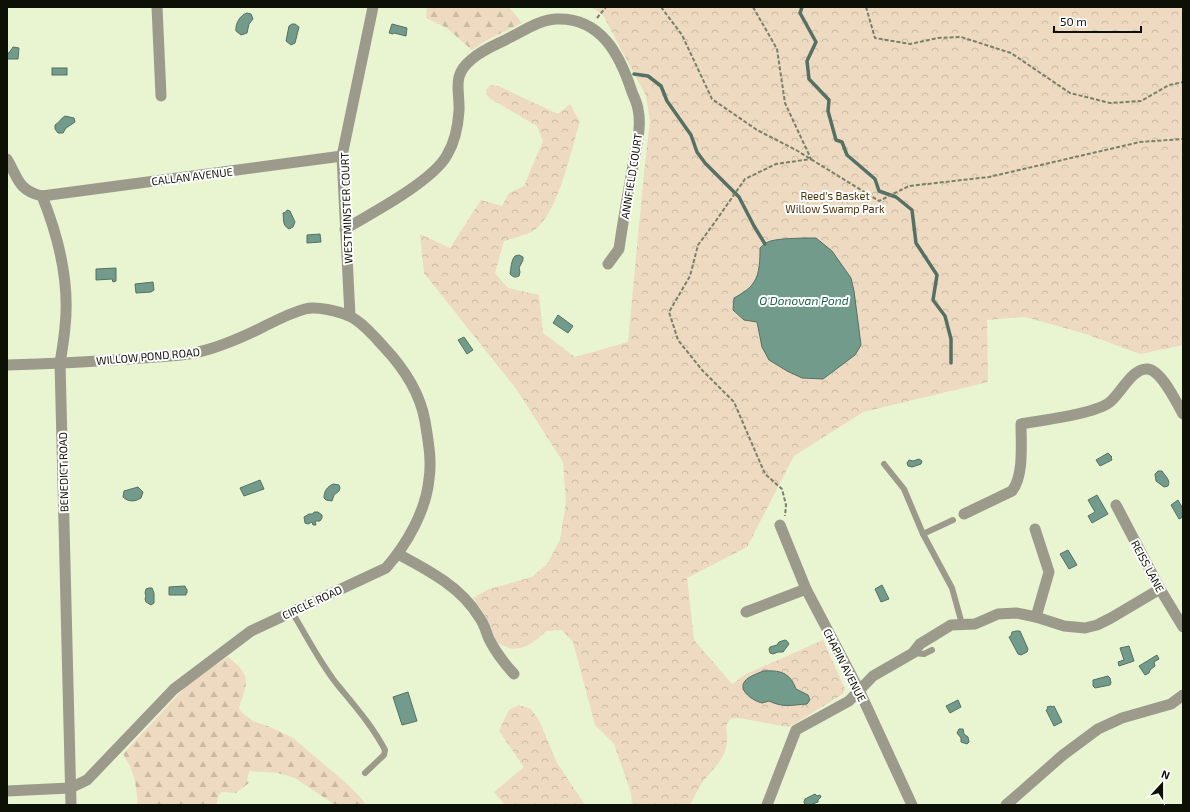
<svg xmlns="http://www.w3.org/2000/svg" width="1190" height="812" viewBox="0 0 1190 812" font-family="'Exo 2',sans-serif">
  <defs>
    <pattern id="forest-firs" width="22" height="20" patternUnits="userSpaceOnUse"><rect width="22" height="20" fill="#eddac1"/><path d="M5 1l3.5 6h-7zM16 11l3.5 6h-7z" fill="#cabaa4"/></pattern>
    <pattern id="park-crowns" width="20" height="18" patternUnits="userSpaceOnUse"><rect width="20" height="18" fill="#eddac1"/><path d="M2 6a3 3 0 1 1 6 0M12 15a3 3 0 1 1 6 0" fill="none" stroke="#cabaa4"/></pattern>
  </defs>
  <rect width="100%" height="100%" fill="#e9f4d1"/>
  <g fill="url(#forest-firs)">
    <polygon points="427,7 509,7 522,23 487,40 472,50 447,28 426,18"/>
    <path d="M228,657C253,677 247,681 239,708L241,712L253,721L270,727L293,738L346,783L360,797L366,805H335L295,778L278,773L249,771L247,781L250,782L236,793L222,792L219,795L216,805H138C136,784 135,772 123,754L192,680Z"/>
  </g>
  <g fill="url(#park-crowns)">
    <path d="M591,7H1183V345L1140,354L1083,333L1025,317L987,320L988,382L863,412L794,456L747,547L687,578L694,640L732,684L746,674L823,640L845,689L843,694L789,727L739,718L730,719L726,726C731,756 718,762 702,783C697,790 694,798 690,805H632L631,793L614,744L595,725L573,642L562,630L546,631C537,640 523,652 509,648C504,646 500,644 496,642L485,615L473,598L489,589L532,577L547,564L560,540L566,502L563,462L517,390L424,273L420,234L450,248L481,200L502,206L509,193L524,186L543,141L537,126L489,98L486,91L490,85L498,86L558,114L570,104L580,122C571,150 559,208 538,227C532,234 513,238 504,241L495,273L508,288L539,295L543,333L575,357L628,342L644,173L650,121L646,96L603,15Z"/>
    <polygon points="519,705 531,709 539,720 557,763 585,805 505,805 494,792 524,767 499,731 509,710"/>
  </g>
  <g fill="#739b8c" stroke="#547164">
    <path d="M247,13L251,14L253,19L249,24L247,33L241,35L236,31C235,24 240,15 247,13Z"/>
    <polygon points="292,24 295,24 299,27 295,43 291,45 286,41 289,26"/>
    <polygon points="392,24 407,28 406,36 394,33 393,34 389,33"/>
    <polygon points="13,47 19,48 18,59 7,59 7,53 9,53"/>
    <rect x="52" y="68" width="15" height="7"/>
    <path d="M65,116L74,118L75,122L66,128L63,133H58L55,129V125C60,122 60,119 65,116Z"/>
    <path d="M287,210L290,211L295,222L293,227L289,229C282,225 284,220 283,213L286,212Z"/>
    <polygon points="320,234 321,242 307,243 307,235"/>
    <path d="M816,238L832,251L851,278L854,291L861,345L855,355L823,379L802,378L787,371L769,360L762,347L757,322L744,320L733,310L734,298C741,294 750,289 754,282C760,273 760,259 760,248C762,246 765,243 768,242C776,238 805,238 816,238Z"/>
    <path d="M519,255L523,257V260L519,268L520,272L519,276C515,278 513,277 510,274C511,269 511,260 515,256Z"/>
    <polygon points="116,268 116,281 113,282 112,279 96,280 96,269"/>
    <polygon points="153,282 154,290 151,292 136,293 135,284"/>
    <polygon points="558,315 573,326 568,333 553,323"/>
    <polygon points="464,337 473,350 467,354 458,340"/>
    <polygon points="1108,453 1112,457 1111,458 1112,460 1100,466 1096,460"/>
    <polygon points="919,459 922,461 921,464 912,467 908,466 907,463 909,460 913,461"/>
    <path d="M1158,471H1162C1165,476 1171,480 1168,486L1164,487L1156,481L1155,474Z"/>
    <polygon points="260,480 264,489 244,496 240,488"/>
    <path d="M333,484L339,485L340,488L339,491L334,495L332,501L326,500L324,498C324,491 327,487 333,484Z"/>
    <path d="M138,487L143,492L141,498C135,502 128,502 123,497L124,491Z"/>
    <polygon points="1097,495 1108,514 1092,523 1088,516 1095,512 1088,500"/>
    <polygon points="1178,500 1183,509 1183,517 1179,519 1171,505"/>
    <polygon points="314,512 318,512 322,515 322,518 320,521 315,521 316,525 313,525 312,522 308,524 305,523 304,517 309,514 313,514"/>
    <polygon points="1068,550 1077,565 1069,569 1060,554"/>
    <polygon points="882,585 889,599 881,602 875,589"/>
    <polygon points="185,586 186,589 187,589 187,593 186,593 186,595 169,595 169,587"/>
    <polygon points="149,588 152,588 154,593 154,603 151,605 146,602 145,599 146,596 145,593 146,589"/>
    <polygon points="1016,631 1020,631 1028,649 1027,652 1021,655 1018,654 1009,637 1011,636 1012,632"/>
    <polygon points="785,640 787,641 789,644 783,652 778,652 773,654 770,653 769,649 770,647 777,645 779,642"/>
    <polygon points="1129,646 1134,661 1119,666 1118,662 1124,660 1120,648"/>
    <polygon points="1157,655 1159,659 1154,662 1155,666 1150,670 1149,673 1145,675 1139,666"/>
    <path d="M763,671C779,670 790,672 796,689L808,695L810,700L807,704C791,705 784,708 769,701L762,703C754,701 737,691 745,681C749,676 757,674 763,671Z"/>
    <polygon points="1108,676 1110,678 1111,683 1110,685 1095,688 1093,686 1093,680"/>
    <polygon points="408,692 417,721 402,725 393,697"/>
    <polygon points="958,700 961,707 950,713 946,706"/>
    <polygon points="1051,706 1052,707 1054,706 1062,722 1054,726 1046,710 1048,709 1047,707"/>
    <polygon points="959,729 963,729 964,734 968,737 969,742 967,744 961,742 961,738 957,733"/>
    <polygon points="815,794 817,796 820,795 821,797 818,800 818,802 810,805 805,805 804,802 805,799"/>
  </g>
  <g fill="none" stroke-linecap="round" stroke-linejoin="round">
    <g stroke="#547164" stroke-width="3.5">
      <polyline points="802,7 800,13 816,42 807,61 809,79 829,100 828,111 836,140 842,142 847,155 875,179 879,191 896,197 912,210 916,243 937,275 933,300 945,316 951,339 951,363"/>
      <polyline points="634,74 648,76 661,86 667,101 691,135 697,152 705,163 739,197 754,226 765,244"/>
    </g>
    <g stroke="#798069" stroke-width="2" stroke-dasharray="4 2" stroke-linecap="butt">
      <polyline points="661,7 682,35 712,99 757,130 796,150 879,201 909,186 989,177 1140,142 1183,139"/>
      <polyline points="753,7 777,49 785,103 811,159 776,164 745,179 715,222 698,245 690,276 669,312 678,340 702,370 734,402 765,474 782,489 786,505 785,516"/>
      <polyline points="866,7 875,38 910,44 938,38 961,37 1011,53 1070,93 1110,103 1141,101 1169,85 1183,82"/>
      <polyline points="597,18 606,7"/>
    </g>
    <g stroke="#9c9a8b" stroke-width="6">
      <polyline points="884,464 904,489 923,534 952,588 962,624"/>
      <polyline points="923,534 953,520"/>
      <path d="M292,612C306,635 319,661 336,683C353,704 372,725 385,750L384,755L365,773"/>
      <polyline points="913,653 924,654 932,650"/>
    </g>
    <g stroke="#9c9a8b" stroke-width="11">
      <polyline points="157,7 161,96"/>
      <path d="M7,159C18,177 17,190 42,196C59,238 70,282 65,327C64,339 62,351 60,363L71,805"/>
      <polyline points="42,196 342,156"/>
      <path d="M345,229C372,213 433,181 447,155C455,142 458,126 459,111C460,89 451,76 472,59C483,49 498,44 511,37C525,30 540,20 556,19C601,17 620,55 632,92C634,97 637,103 638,109C642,127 636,148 633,166C628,193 623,221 619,249L608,264"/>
      <polyline points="350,316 342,156 373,7"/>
      <path d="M7,365C47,364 87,362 126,359C149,357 172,357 194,353C219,348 241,338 263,327C277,320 290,313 305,309C316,306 339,311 349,316C361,321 374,336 383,346C402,366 420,393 425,421C428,440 432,460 429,479C426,511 407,544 386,568L251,631L174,689L87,780L70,788L7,791"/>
      <polyline points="1116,505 1160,589 1183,627"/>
      <path d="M964,514L1012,491C1024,476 1021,444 1021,424C1043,420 1095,414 1110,402C1121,393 1133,367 1148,369C1162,371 1176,402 1183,414"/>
      <polyline points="780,525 806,589 859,690 912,805"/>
      <polyline points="1035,529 1049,572 1036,617"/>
      <path d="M398,554C428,570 461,587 479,617C484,623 486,632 489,639C496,653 504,663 514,674"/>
      <polyline points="746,612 806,589"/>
      <polyline points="767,805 796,730 849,701 873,676 913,653 920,644 951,625 975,624 998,614 1016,613 1036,617 1064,626 1085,628 1097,625 1111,618 1160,589"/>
      <polyline points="1006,805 1063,755 1098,729 1122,718 1171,704 1183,695"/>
    </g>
  </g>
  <g text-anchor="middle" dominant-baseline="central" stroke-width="4" stroke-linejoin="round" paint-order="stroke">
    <g font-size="11" fill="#0d1005" stroke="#fff">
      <text transform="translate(192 176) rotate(-7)">CALLAN AVENUE</text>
      <text transform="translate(631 176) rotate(-81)">ANNFIELD COURT</text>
      <text transform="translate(346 208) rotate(-92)">WESTMINSTER COURT</text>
      <text transform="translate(148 356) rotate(-5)">WILLOW POND ROAD</text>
      <text transform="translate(63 472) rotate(-91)">BENEDICT ROAD</text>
      <text transform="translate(1148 566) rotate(62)">REISS LANE</text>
      <text transform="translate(312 602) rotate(-25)">CIRCLE ROAD</text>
      <text transform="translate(845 665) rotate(63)">CHAPIN AVENUE</text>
    </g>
    <g font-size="11" fill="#4b320a" stroke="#fff">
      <text x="835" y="195">Reed's Basket<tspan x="835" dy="13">Willow Swamp Park</tspan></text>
    </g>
    <g font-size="12" font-style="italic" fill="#1a644f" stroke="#fff">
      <text x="804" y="300">O'Donovan Pond</text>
    </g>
  </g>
  <rect width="1190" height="812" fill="none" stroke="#0d1005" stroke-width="16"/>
  <g transform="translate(1162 784) rotate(21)" stroke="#ffffff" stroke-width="3" paint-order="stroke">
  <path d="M0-3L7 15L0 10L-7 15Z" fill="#0d1005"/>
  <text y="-6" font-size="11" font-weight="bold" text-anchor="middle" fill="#0d1005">N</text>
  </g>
  <path d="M1054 26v6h87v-6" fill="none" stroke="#0d1005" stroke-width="2"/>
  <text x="1060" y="26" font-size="12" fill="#0d1005" stroke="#ffffff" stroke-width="3" paint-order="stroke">50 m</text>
</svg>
